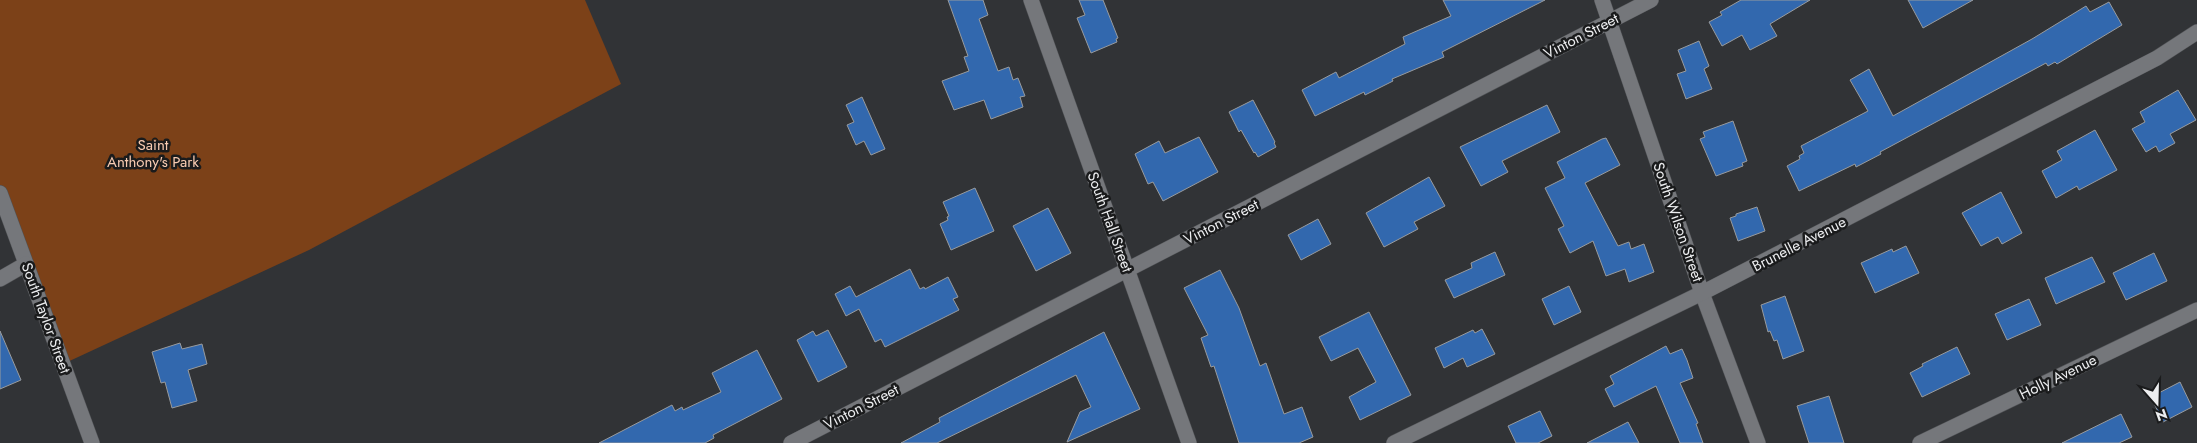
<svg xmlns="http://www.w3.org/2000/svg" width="2197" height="443" viewBox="0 0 2197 443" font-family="Jost,sans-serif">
  <rect width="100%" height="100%" fill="#313336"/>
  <polygon fill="#7c4118" points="0,0 585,0 621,84 309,250 63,364 0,195"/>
  <g fill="#3268ae" stroke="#989b9e">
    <polygon points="948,0 983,0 988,15 979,19 998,71 1009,67 1013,80 1018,78 1025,96 1020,97 1023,107 991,119 984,100 954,110 942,81 969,71 964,57 968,56"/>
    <polygon points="1079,0 1103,0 1118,38 1116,39 1117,42 1091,53 1077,18 1085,15"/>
    <polygon points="1443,0 1545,0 1442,52 1444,57 1392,79 1393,81 1365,95 1364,92 1315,116 1302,90 1336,72 1339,78 1405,44 1403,37 1451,16"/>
    <polygon points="1741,0 1810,0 1770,24 1777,36 1750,50 1742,35 1722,46 1709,22 1722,15 1720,12"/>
    <polygon points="1908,0 1973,0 1923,28"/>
    <polygon points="2109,2 2122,25 2057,64 2055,62 2048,66 2046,63 1880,152 1881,154 1856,167 1855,164 1799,191 1787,166 1800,159 1799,156 1804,153 1801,146 1868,111 1850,80 1869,69 1893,116 2032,39 2086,6 2090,12"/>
    <polygon points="1699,41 1709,66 1704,69 1712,89 1686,99 1677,74 1686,71 1678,50"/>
    <polygon points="2178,90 2196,120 2170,134 2175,143 2159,152 2156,146 2146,152 2132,129 2145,122 2140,112"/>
    <polygon points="862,97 885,149 871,155 864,141 856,145 847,125 854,122 846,105"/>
    <polygon points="1253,100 1275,142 1274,143 1276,147 1258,157 1255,152 1254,153 1241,130 1239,132 1229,112"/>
    <polygon points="1547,105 1560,132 1502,161 1508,172 1481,186 1460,147"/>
    <polygon points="1733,121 1747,161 1742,163 1743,166 1716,176 1700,139 1705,137 1703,132"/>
    <polygon points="2095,130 2117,170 2079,190 2077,186 2056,198 2042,171 2062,160 2057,151"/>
    <polygon points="1199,137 1218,172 1163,201 1153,182 1148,184 1135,154 1159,141 1165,153"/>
    <polygon points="1606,138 1620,165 1585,183 1618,246 1629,242 1631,249 1644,244 1654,272 1629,282 1625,269 1606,276 1593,241 1570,253 1558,229 1564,226 1545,188 1565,178 1557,162 1602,139"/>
    <polygon points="1429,177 1445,206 1414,222 1418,229 1384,247 1366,213"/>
    <polygon points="975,188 994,231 951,250 940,224 948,220 947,217 949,216 943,202"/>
    <polygon points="2001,192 2022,233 2002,244 1998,237 1981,246 1962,213"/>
    <polygon points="1757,207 1765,231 1738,241 1730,218 1736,216 1736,214"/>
    <polygon points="1048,208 1071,253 1036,271 1013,226"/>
    <polygon points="1318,219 1331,244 1301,260 1288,235"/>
    <polygon points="1906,246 1919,273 1875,293 1861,263 1892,249 1893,252"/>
    <polygon points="1495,252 1505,275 1454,298 1445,280 1472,268 1471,263"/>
    <polygon points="2154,253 2167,281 2126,300 2113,273"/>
    <polygon points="2092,257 2105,282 2056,304 2045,278"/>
    <polygon points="910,269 920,289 924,287 925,289 948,277 958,297 953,299 959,310 885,347 881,339 875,342 859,309 846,316 835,294 850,286 856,297"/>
    <polygon points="1220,270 1239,308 1260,366 1266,363 1284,414 1302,407 1313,437 1299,443 1239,443 1214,366 1211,367 1201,338 1208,335 1184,288"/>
    <polygon points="1569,286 1581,312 1554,325 1542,299"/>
    <polygon points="1785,296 1804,351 1783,359 1777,340 1774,341 1770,331 1768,332 1761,305"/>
    <polygon points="2029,299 2041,325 2007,340 1995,314"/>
    <polygon points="1369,312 1411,395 1360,420 1349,397 1376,382 1358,348 1331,361 1319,337"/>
    <polygon points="1482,329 1495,354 1467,367 1463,358 1444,368 1435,348 1473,330 1475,333"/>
    <polygon points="828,330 847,367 818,382 797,340 813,331 816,336"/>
    <polygon points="0,331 21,380 0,389"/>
    <polygon points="1104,332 1140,409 1067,442 1080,412 1091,407 1076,375 937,443 901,443 940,422 939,418"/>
    <polygon points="180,343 182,349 202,344 207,364 188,370 197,401 172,408 165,382 161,383 152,352"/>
    <polygon points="1666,346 1670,354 1682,349 1687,360 1693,378 1680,383 1698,423 1696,424 1703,443 1680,443 1656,386 1614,407 1605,389 1614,384 1610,376"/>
    <polygon points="1957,347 1970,374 1922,397 1910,373 1923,366 1922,364"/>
    <polygon points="757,350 782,399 713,435 714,438 705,443 599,443 672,405 675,411 682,407 683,410 721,392 712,373"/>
    <polygon points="2180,382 2192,407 2163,422 2151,397"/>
    <polygon points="1829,396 1844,443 1809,443 1797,406"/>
    <polygon points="1540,411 1552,436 1538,443 1516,443 1508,426"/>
    <polygon points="2121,414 2132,437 2119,443 2062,443"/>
    <polygon points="1628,422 1639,443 1587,443"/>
  </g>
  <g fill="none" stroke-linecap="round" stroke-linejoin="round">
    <g stroke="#505255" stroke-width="16">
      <g id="minor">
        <polyline points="1031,0 1189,443"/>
        <polyline points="1602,0 1702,293 1758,443"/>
        <polyline points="0,193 92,443"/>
        <polyline points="0,279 26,264"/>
        <polyline points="791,443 1651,0"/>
        <polyline points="1394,443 1702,293 2157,58 2197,32"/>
        <polyline points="1920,443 2197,310"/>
      </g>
    </g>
    <use href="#minor" stroke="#75777b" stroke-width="15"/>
  </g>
  <g text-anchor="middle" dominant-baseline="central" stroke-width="5" stroke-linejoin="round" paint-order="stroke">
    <g font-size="15" fill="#edeef0" stroke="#1a1b1c">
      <text transform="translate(1581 36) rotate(-27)">Vinton Street</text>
      <text transform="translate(1110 222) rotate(70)">South Hall Street</text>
      <text transform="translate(1221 222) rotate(-27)">Vinton Street</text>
      <text transform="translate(1678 222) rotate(71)">South Wilson Street</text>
      <text transform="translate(1799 244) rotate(-27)">Brunelle Avenue</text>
      <text transform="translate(46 318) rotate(70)">South Taylor Street</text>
      <text transform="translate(2058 377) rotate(-26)">Holly Avenue</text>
      <text transform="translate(861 407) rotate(-27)">Vinton Street</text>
    </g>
    <g font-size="15" fill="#f9ccb2" stroke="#1a1b1c">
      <text x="153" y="145">Saint<tspan x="153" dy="17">Anthony's Park</tspan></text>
    </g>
  </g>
  <g transform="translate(2157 403) rotate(160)" stroke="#1a1b1c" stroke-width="4" paint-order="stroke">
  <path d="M0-4L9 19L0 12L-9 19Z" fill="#edeef0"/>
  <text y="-8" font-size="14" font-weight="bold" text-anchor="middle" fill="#edeef0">N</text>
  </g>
</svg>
